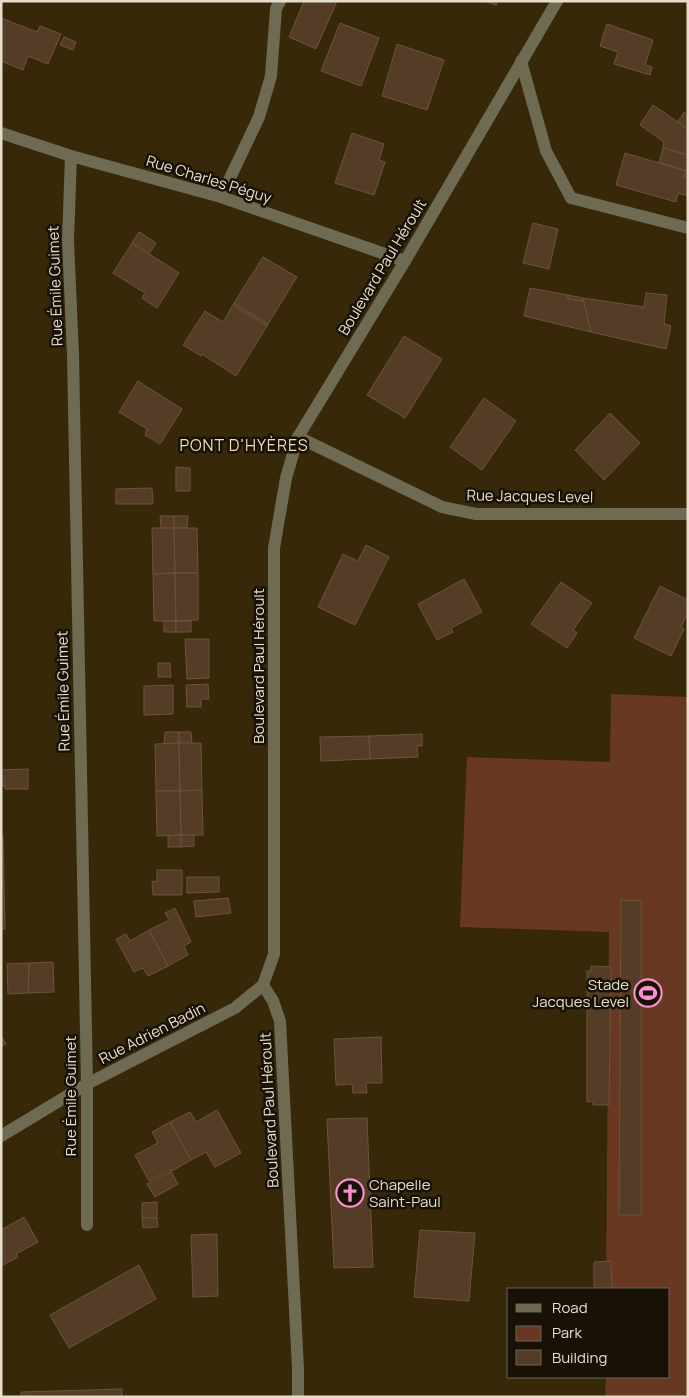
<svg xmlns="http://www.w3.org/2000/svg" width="689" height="1398" viewBox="0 0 689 1398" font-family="Manrope,sans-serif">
  <rect width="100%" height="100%" fill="#372809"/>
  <polygon fill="#693823" points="611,694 688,697 688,1397 605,1397 606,1377 668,1377 668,1289 606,1289 609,932 460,927 467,757 610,762"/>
  <g fill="#553c26" stroke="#6d533c">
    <polygon points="304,1 337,1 316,49 289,37"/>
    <polygon points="485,1 498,1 496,5"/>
    <polygon points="1,18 37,32 40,26 61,34 48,64 28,56 23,70 1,61"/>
    <polygon points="340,23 379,38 361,86 321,71"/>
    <polygon points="607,24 653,40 645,65 652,67 650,75 614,64 618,52 600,46"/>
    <polygon points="64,37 76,42 73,50 60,45"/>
    <polygon points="397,44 444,60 427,110 382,96"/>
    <polygon points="653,105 688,129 688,155 663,148 664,142 640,125"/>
    <polygon points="684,112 688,115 688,129 678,122"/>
    <polygon points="352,133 384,144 379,160 385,162 374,195 335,183"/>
    <polygon points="663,148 688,155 688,178 684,177 686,171 659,162"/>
    <polygon points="625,153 686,171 684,177 688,178 688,196 678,193 676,202 616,185"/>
    <polygon points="533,223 558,229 549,269 523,263"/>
    <polygon points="139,232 156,243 149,254 132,243"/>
    <polygon points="132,243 179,273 157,308 142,298 145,293 113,273"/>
    <polygon points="263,257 297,277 268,324 234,303"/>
    <polygon points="530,288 568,295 568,299 584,301 591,332 524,316"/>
    <polygon points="646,293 667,295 664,324 671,326 666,349 591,332 583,298 644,307"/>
    <polygon points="568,295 583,298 584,301 568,299"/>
    <polygon points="234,303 268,324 267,326 233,305"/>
    <polygon points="233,305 267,326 236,376 202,354 201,356 183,345 205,311 223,322"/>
    <polygon points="404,336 442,359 405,418 367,395"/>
    <polygon points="138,381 182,409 160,444 145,435 147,429 119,412"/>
    <polygon points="484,398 516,421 482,470 450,447"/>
    <polygon points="610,413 640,443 604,480 575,450"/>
    <polygon points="176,467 190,468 190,491 176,491"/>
    <polygon points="152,488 153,504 116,504 116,489"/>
    <polygon points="160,516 174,516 174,528 161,528"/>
    <polygon points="174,516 188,516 187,528 174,528"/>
    <polygon points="152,528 174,528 175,573 153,574"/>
    <polygon points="174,528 197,528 198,573 175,573"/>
    <polygon points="366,545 389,557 355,625 318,607 343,554 358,561"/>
    <polygon points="175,573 176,621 154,621 153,574"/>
    <polygon points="175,573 198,573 198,620 176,621"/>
    <polygon points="464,579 482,612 451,628 453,632 437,640 418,604"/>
    <polygon points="561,582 592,603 573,630 577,633 567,648 531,624"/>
    <polygon points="660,586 688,600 688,612 681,627 684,629 671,656 634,638"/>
    <rect x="164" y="621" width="12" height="11"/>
    <rect x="176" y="621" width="15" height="11"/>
    <polygon points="185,639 209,639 209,678 187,679"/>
    <polygon points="158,663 170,663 171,677 158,677"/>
    <polygon points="208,684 209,699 201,699 201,707 187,707 186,685"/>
    <polygon points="173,685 173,714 144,715 144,686"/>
    <polygon points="165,732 179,732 179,743 164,744"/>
    <polygon points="179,732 191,732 192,743 179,743"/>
    <polygon points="422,734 422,746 417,746 418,757 370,759 369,736"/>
    <polygon points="369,736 370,759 321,761 320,737"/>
    <polygon points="179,743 180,791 156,791 155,744"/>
    <polygon points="179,743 201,743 202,790 180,791"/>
    <polygon points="28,769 28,789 5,789 5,786 1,786 1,770"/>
    <polygon points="202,790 203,835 181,835 180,791"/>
    <polygon points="156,791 180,791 181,835 157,836"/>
    <polygon points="181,835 194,835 194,846 181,847"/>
    <polygon points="181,835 181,847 168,847 168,836"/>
    <polygon points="1,836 3,836 4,883 1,883"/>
    <polygon points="157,870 182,870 182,895 153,895 152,881 157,882"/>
    <polygon points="187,877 219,877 219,892 187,893"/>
    <polygon points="1,883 4,883 5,929 1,929"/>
    <polygon points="228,898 231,913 196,917 194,901"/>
    <polygon points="621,900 641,901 641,1215 619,1215"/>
    <polygon points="175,908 191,942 184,946 188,955 168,966 149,930 169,920 165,913"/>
    <polygon points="149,930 168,966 148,976 143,968 134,972 116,939 126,934 130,941"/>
    <polygon points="53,962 54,992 28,993 29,963"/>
    <polygon points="29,963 28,993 8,994 7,964"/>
    <polygon points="591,966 611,967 609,1105 593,1105 593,1101 587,1102 587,971 591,971"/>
    <polygon points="1,1035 6,1044 1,1046"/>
    <polygon points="381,1037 382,1083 366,1083 367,1093 353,1093 352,1084 336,1085 334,1039"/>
    <polygon points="217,1110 241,1153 215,1167 206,1152 191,1160 170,1122 190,1112 196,1122"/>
    <polygon points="367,1118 373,1267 334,1268 327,1119"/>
    <polygon points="170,1122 191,1160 172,1171 171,1169 149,1181 135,1155 158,1143 152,1132"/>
    <polygon points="171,1171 178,1184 155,1197 147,1184"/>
    <polygon points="157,1202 157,1218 142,1218 142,1203"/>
    <polygon points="24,1217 38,1242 16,1254 18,1257 1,1266 1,1227 3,1229"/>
    <polygon points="142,1218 157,1218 158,1227 143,1228"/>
    <polygon points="420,1230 475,1233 469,1301 414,1297"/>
    <polygon points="217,1234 218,1296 193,1297 191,1235"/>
    <polygon points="611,1261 612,1289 594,1289 594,1262"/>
    <polygon points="139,1265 156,1299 69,1348 50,1315"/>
    <polygon points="122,1389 122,1397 21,1397 21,1392"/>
  </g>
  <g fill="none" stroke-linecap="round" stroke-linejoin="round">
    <g stroke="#6e6b52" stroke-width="12">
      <polyline points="521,61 546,151 571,198 688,228"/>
      <polyline points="1,133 71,156 221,197 405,261"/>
      <polyline points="71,156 68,240 73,355 87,1084 87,1225"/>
      <polyline points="221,197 259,117 271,76 276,9 280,1"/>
      <polyline points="298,437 442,507 476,514 688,514"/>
      <polyline points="263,985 273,1001 280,1021 298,1368 298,1397"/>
      <polyline points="1,1136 87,1084 235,1008 263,985 274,954 274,548 286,478 298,437 405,261 557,1"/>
    </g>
  </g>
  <defs>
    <g id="stadium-ring" transform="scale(1.4375)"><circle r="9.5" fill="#181206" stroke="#f790cd" stroke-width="1.5"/><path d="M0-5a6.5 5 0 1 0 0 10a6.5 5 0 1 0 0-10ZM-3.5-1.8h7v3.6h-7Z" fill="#f790cd"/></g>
    <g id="church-ring" transform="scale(1.4375)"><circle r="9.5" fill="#181206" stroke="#f790cd" stroke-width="1.5"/><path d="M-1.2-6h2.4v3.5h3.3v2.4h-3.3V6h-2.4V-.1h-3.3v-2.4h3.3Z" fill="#f790cd"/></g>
  </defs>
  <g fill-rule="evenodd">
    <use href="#stadium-ring" x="648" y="993"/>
    <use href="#church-ring" x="350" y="1193"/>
  </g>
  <g text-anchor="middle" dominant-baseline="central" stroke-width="5" stroke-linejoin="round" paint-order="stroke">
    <g font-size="15" fill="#e7ddcc" stroke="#181206">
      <text transform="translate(209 179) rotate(17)">Rue Charles Péguy</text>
      <text transform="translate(382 267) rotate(-59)">Boulevard Paul Héroult</text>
      <text transform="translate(55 286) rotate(-92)">Rue Émile Guimet</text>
      <text transform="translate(530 496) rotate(1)">Rue Jacques Level</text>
      <text transform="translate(258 666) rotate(-90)">Boulevard Paul Héroult</text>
      <text transform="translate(63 691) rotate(-91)">Rue Émile Guimet</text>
      <text transform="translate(152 1033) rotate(-27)">Rue Adrien Badin</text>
      <text transform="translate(70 1096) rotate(-90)">Rue Émile Guimet</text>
      <text transform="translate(269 1110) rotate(-93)">Boulevard Paul Héroult</text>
    </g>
    <g font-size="15" fill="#e7ddcc" stroke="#181206" text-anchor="end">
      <text x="629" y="984">Stade<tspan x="629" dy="17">Jacques Level</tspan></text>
      <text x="369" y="1184" text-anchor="start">Chapelle<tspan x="369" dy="17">Saint-Paul</tspan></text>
    </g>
    <g font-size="16" letter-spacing="1" fill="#efdcba" stroke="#181206">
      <text x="244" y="445">PONT D'HYÈRES</text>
    </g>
  </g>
  <rect width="689" height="1398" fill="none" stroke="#e7ddcc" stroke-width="5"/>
  <rect x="507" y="1288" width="162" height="90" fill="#181206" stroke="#6b6355"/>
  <rect x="516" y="1304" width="25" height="8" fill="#6e6b52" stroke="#6b6355"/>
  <text x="552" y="1313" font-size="15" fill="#e7ddcc">Road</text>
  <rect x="516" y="1326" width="25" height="15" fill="#693823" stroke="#6b6355"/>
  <text x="552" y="1338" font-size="15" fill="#e7ddcc">Park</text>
  <rect x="516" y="1350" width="25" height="15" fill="#553c26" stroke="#6b6355"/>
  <text x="552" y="1363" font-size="15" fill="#e7ddcc">Building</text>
</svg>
